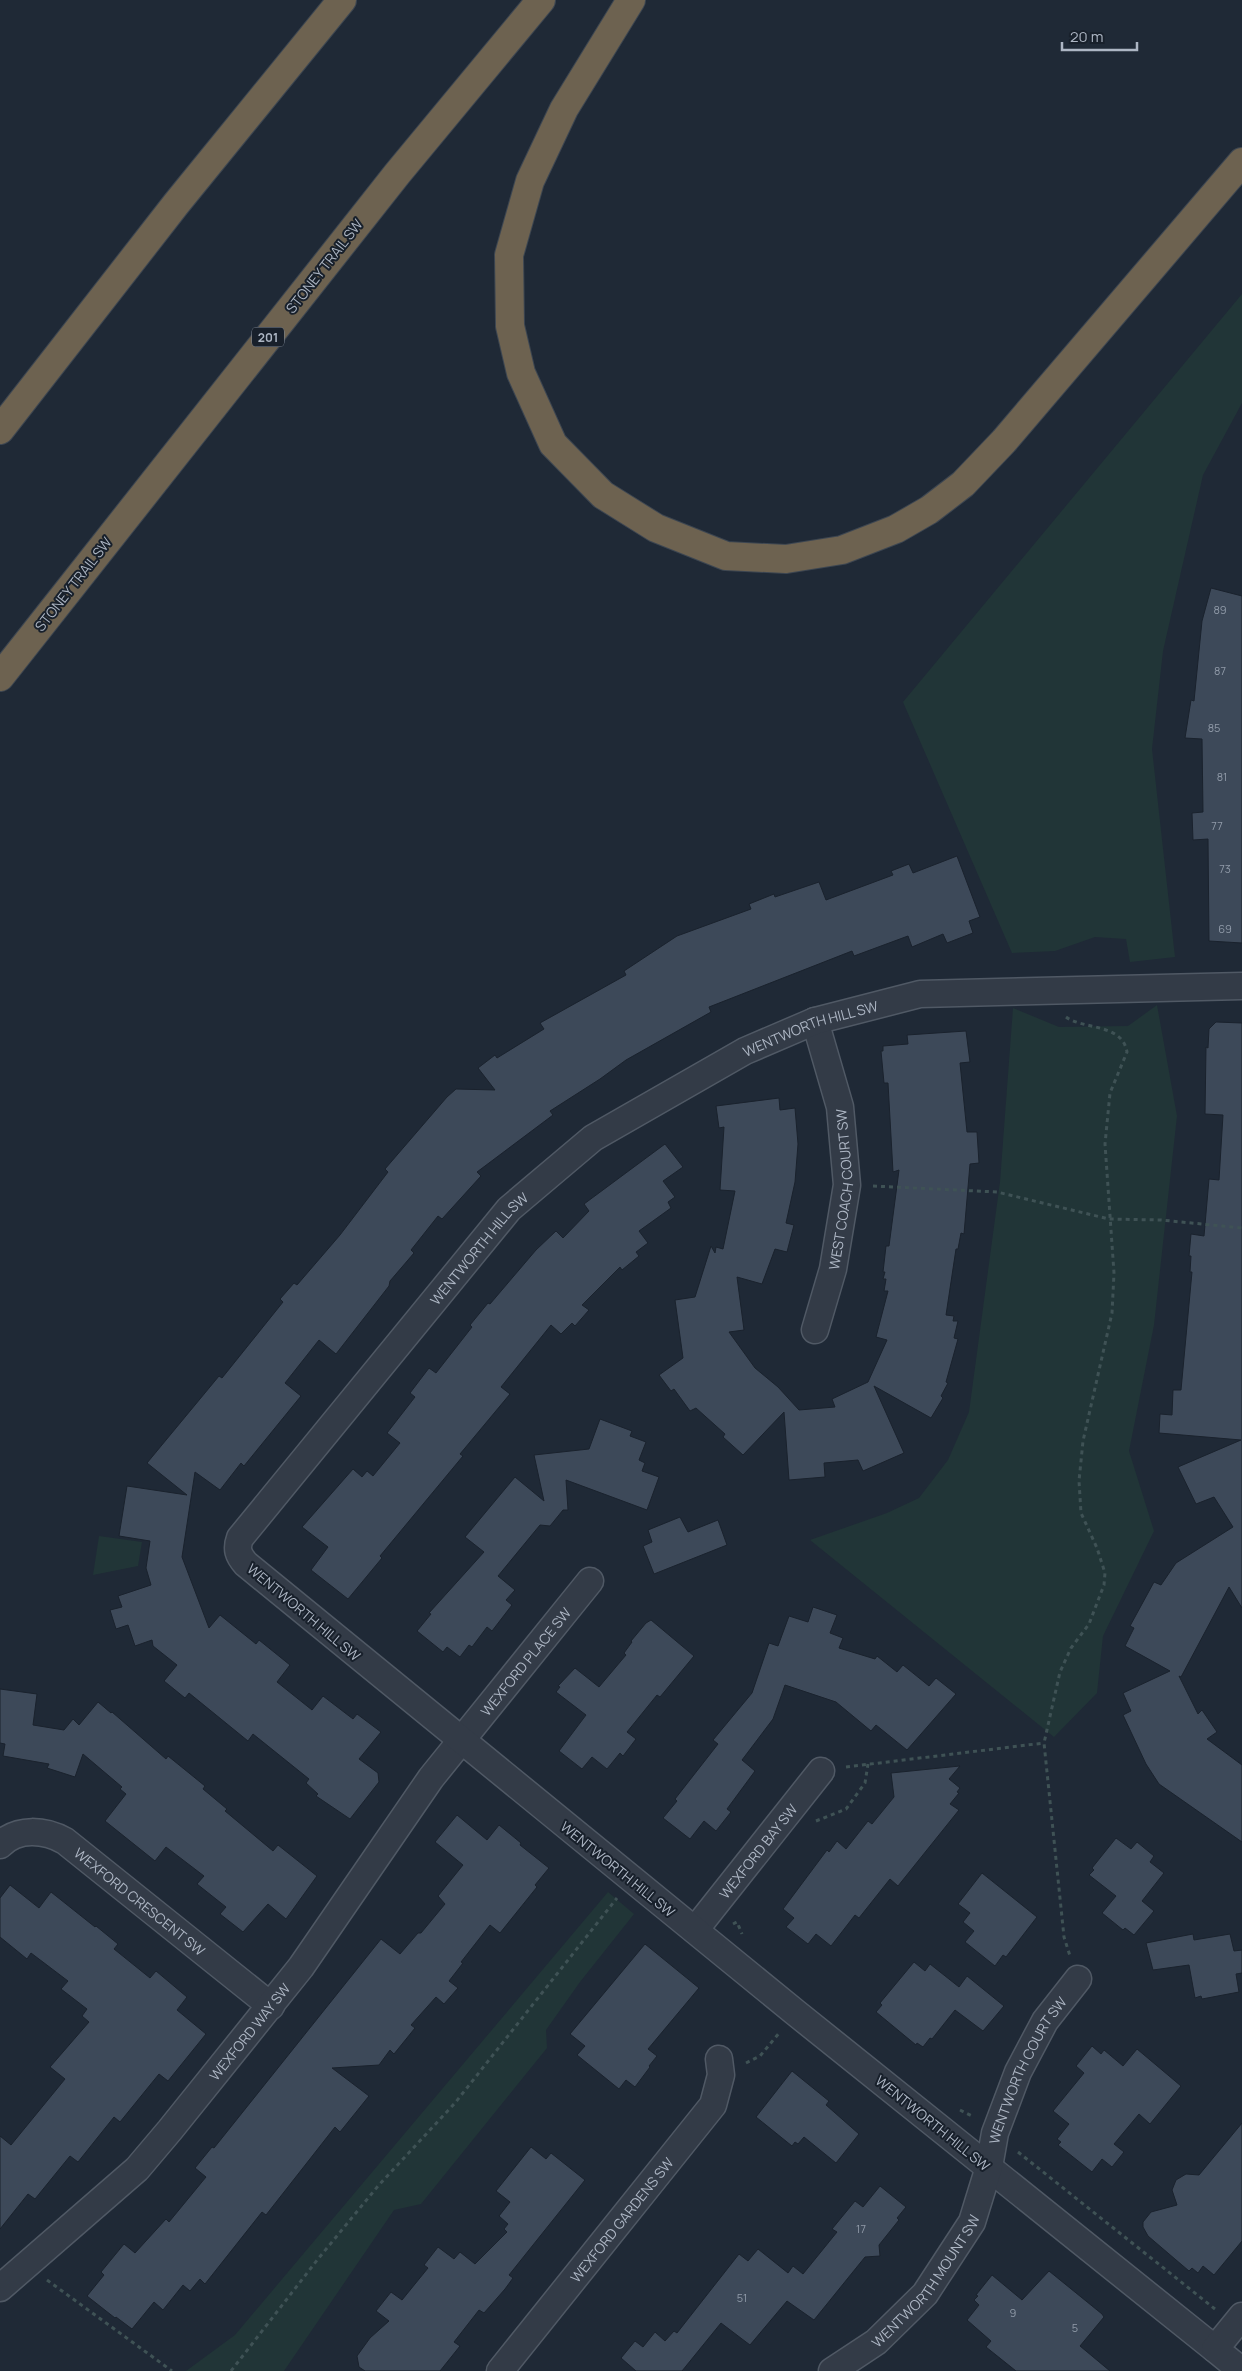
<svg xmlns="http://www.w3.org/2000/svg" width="1242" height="2371" viewBox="0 0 1242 2371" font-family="Manrope,sans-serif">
  <rect width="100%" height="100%" fill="#1f2936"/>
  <g fill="#213537">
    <polygon points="1242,294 1242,403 1203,475 1163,651 1152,749 1175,957 1130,962 1126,939 1095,937 1055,951 1012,953 903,702"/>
    <polygon points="1157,1005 1177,1116 1154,1325 1129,1451 1154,1531 1103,1636 1097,1693 1054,1737 810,1540 887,1513 919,1498 948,1460 969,1412 1000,1182 1013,1008 1059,1027 1128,1026"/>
    <polygon points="99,1536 142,1542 138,1566 93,1575"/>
    <polygon points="608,1892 634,1914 580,1982 546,2030 547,2048 421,2204 394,2210 284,2371 186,2371 235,2335"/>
  </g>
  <g fill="#3d4959" stroke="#1a222d">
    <polygon points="1211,588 1242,596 1242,943 1209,941 1208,839 1193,840 1192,813 1203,812 1202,739 1185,738 1191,700 1194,701 1202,621"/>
    <polygon points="957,856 980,917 969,921 973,933 947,943 943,934 912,947 908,936 854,956 852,951 709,1007 711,1012 626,1060 600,1079 550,1111 553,1115 477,1172 481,1176 442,1219 438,1216 411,1250 414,1253 390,1281 389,1286 336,1354 319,1340 285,1383 301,1396 244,1466 241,1463 220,1490 195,1472 182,1557 209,1628 220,1615 256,1644 259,1640 290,1665 277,1682 312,1710 323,1696 353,1719 357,1714 381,1732 359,1759 378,1773 379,1782 350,1819 316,1796 318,1794 306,1783 309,1779 253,1734 248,1741 189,1693 185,1698 164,1681 177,1665 153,1646 152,1640 135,1646 128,1625 116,1629 110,1610 122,1607 118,1596 151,1585 146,1568 150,1541 119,1536 127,1486 187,1495 147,1463 219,1376 222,1378 283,1302 280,1299 294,1283 297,1285 340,1235 388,1172 385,1169 447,1097 456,1089 495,1090 478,1068 495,1055 497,1058 544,1029 540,1023 626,975 624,971 677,936 751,909 749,904 774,894 775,897 819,882 826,900 893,875 891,871 909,864 913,873"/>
    <polygon points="1216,1022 1242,1023 1242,1608 1229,1587 1181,1677 1179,1676 1198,1714 1202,1710 1217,1732 1207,1739 1242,1765 1242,1842 1159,1784 1146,1764 1123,1715 1131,1711 1123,1693 1170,1671 1125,1646 1134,1628 1130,1626 1154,1582 1161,1585 1176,1563 1233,1527 1214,1497 1196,1504 1178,1467 1241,1440 1159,1433 1160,1414 1172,1415 1173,1390 1181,1390 1192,1272 1190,1272 1191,1256 1189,1256 1191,1234 1204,1236 1209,1179 1219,1180 1223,1115 1205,1114 1206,1047 1208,1048 1209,1029"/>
    <polygon points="966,1031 970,1062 960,1063 967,1132 977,1132 979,1163 970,1164 964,1234 961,1233 958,1249 956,1249 946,1315 954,1316 953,1321 958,1321 954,1338 958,1339 946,1382 948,1383 941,1396 943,1398 931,1418 874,1386 904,1453 863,1471 858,1460 824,1463 825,1477 789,1480 784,1412 743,1455 723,1437 725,1434 696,1408 690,1411 674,1389 671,1391 659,1375 683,1358 675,1300 695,1297 711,1246 715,1253 716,1247 723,1249 735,1191 720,1190 724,1127 719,1128 716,1106 779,1098 780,1110 795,1108 798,1144 795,1182 786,1223 794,1225 787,1252 775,1249 762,1284 737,1277 744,1330 729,1332 755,1368 778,1387 799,1410 835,1407 832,1399 868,1382 887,1340 876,1337 888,1291 884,1291 886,1279 883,1279 885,1272 883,1272 886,1246 889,1246 899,1170 893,1172 888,1083 884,1083 881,1051 883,1051 883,1046 908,1044 907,1035"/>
    <polygon points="665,1144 683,1167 663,1181 675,1197 668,1202 671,1208 639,1231 648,1243 636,1252 639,1256 622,1270 620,1267 582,1305 589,1310 575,1326 572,1323 561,1334 551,1325 501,1387 510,1394 460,1454 463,1456 380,1556 382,1558 348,1599 311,1570 328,1547 302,1527 353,1469 362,1477 367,1471 373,1476 400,1443 387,1433 415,1397 410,1393 429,1368 436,1373 472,1327 470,1325 488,1303 490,1304 536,1250 556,1231 563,1238 589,1211 584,1204"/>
    <polygon points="600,1419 632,1431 630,1436 646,1442 639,1460 645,1463 642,1471 659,1477 647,1510 566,1480 568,1510 563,1510 550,1526 540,1525 498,1576 515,1590 506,1600 512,1605 492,1631 487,1627 472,1647 469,1645 460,1657 447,1647 443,1652 417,1631 431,1614 429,1613 484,1552 465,1537 515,1477 544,1501 534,1455 589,1449"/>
    <polygon points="680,1517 688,1532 718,1520 727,1545 654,1574 643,1546 652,1542 648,1530"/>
    <polygon points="813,1607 837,1615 830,1633 843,1638 839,1648 875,1659 877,1656 897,1672 903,1665 929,1686 936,1678 956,1694 907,1750 876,1725 871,1731 836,1702 785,1685 773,1719 742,1760 755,1771 727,1809 731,1812 716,1831 704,1821 690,1839 663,1818 677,1801 675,1799 718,1744 713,1740 752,1693 769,1643 778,1646 789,1616 808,1622"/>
    <polygon points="651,1620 694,1656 660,1697 657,1695 627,1732 636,1739 623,1756 620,1753 607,1769 592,1757 582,1769 559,1751 586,1715 556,1692 560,1687 558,1686 575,1668 599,1687 626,1655 624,1653 632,1642 631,1641 646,1623"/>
    <polygon points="0,1689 37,1694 33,1725 64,1730 73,1719 79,1725 98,1702 111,1713 112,1712 166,1759 168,1756 205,1786 203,1789 227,1809 225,1811 273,1851 278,1845 317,1876 286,1919 268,1904 243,1932 220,1914 226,1907 197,1884 204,1876 166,1847 155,1861 105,1821 126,1794 120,1789 122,1787 83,1754 75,1777 47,1768 49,1764 3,1756 5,1744 0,1743"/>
    <polygon points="960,1766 949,1779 960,1788 957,1792 959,1793 950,1804 959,1810 898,1886 890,1879 859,1918 855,1915 831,1946 816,1934 808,1944 786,1927 794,1918 783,1909 827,1850 829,1852 837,1841 846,1849 868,1821 872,1824 894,1797 891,1773"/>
    <polygon points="457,1815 487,1840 499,1825 521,1843 520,1845 549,1868 535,1885 537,1887 500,1933 490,1925 461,1962 463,1963 449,1981 458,1988 444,2004 436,1997 411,2025 415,2028 394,2054 390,2050 379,2065 332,2068 369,2096 340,2132 335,2127 266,2215 262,2212 205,2284 200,2279 190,2291 183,2285 163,2310 154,2302 132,2329 116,2317 115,2318 87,2296 104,2275 101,2272 124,2244 135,2253 166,2219 169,2222 206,2177 195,2168 212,2147 214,2148 381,1939 400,1954 418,1933 421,1933 445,1904 438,1896 463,1865 435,1842"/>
    <polygon points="1116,1838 1131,1849 1137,1842 1154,1856 1150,1862 1164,1873 1142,1901 1154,1911 1134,1935 1125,1928 1123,1930 1102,1913 1116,1896 1089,1875 1094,1870 1092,1868"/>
    <polygon points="982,1873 1037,1917 1006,1957 1003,1955 995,1966 965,1942 974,1931 963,1922 970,1913 958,1904"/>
    <polygon points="10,1885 39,1908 51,1892 95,1927 96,1926 118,1944 114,1949 150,1978 156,1971 187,1997 177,2010 206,2034 168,2081 159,2074 120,2122 114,2117 78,2162 70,2156 35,2199 28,2194 0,2229 0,2136 11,2145 65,2079 50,2067 89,2022 82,2016 87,2009 61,1989 68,1981 31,1953 27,1959 0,1937 0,1898"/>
    <polygon points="1193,1934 1194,1940 1230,1934 1234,1951 1242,1950 1242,1973 1236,1974 1239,1992 1202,1999 1201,1996 1195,1998 1189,1965 1153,1970 1146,1943"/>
    <polygon points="645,1944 699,1988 648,2049 657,2056 649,2066 650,2067 635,2087 626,2080 619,2089 577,2055 585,2046 570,2034"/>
    <polygon points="914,1962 925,1971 930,1964 959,1987 967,1976 1004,2006 983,2031 955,2010 932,2039 930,2038 923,2047 917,2043 916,2045 876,2012 882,2005 880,2003"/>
    <polygon points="1092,2046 1101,2054 1104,2050 1123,2066 1137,2049 1181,2086 1150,2124 1139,2114 1114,2144 1124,2152 1112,2167 1102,2159 1092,2172 1058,2145 1061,2142 1057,2139 1069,2124 1053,2111 1084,2073 1076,2066"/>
    <polygon points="792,2071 829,2101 826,2105 859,2134 836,2163 804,2137 798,2144 795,2142 792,2146 756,2117"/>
    <polygon points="1242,2123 1242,2241 1214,2275 1203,2266 1198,2273 1192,2268 1189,2271 1148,2236 1143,2227 1143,2222 1151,2212 1177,2205 1172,2190 1176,2180 1186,2174 1199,2175"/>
    <polygon points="531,2147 546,2159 551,2153 585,2180 509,2275 513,2278 505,2289 484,2313 479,2310 454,2342 460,2346 440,2371 365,2371 359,2367 357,2356 370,2338 389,2321 376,2311 391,2292 402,2300 428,2268 424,2265 438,2247 454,2259 460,2252 475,2264 507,2232 504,2229 508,2224 499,2216 510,2202 496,2191"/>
    <polygon points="880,2186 906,2207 897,2218 899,2220 879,2245 880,2256 865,2257 814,2320 787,2301 750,2345 721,2323 682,2371 636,2371 621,2358 635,2341 643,2347 655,2332 665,2341 674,2331 677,2333 739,2254 748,2261 758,2249 788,2273 793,2266 803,2274 837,2232 832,2229 855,2201 863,2207"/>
    <polygon points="1049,2271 1102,2314 1104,2317 1080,2346 1110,2371 1016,2371 986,2347 991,2341 967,2320 979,2305 974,2300 978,2296 976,2295 992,2275 1022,2300"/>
  </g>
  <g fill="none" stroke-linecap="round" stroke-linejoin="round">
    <g stroke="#505965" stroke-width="29">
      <g id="minor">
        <path id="s1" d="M815,1330L833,1269L847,1185L840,1107L815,1021"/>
        <path id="s2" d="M0,1845C18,1827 45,1830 65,1841L271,2006"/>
        <path id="s3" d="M695,1930L821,1771"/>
        <path id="s4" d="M0,2288L137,2169L170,2130L301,1967L431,1778L590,1581"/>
        <path id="s5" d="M1215,2349L796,2013L246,1564C238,1555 236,1549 240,1538L509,1209L593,1138L745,1051L815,1021L920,994L1242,986"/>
        <path id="s6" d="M500,2371L713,2105L721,2075L719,2059"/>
        <path id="s7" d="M832,2371L876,2342L925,2294L972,2222L989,2167L995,2133L1018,2072L1045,2021L1078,1979"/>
        <polyline points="1242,2371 1215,2349 1242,2316"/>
      </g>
    </g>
    <g stroke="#3d4651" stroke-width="30">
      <g id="motorway">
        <polyline points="631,0 564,109 530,181 509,255 510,326 521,373 553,444 603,495 656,528 726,556 786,559 842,550 896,529 929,510 963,484 1004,441 1242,162"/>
        <polyline points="0,430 176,204 342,0"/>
        <polyline points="0,677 397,174 541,0"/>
      </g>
    </g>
    <g stroke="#3f5255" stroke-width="3" stroke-dasharray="4 4" stroke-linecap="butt">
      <path d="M1066,1017C1084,1030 1122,1023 1127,1052L1110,1093L1105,1144L1114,1273L1112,1313L1083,1441L1079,1481L1081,1513L1097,1548L1105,1573L1104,1585L1089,1624L1071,1648L1060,1672L1044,1743L1064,1937L1070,1956"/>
      <polyline points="873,1186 997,1192 1109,1219 1161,1220 1242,1228"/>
      <polyline points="846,1767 1044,1743"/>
      <polyline points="816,1821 846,1809 865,1783 868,1764"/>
      <polyline points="733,1924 737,1922 742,1934"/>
      <polyline points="746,2063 760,2056 780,2032"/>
      <polyline points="960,2110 974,2117"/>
      <polyline points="1018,2152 1215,2309"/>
      <polyline points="47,2280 172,2371"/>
      <polyline points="231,2371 318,2259 378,2186 455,2103 617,1898"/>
    </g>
    <use href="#minor" stroke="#333b47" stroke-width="26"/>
    <use href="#motorway" stroke="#6d6250" stroke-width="28"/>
  </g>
  <g text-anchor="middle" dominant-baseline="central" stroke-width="4" stroke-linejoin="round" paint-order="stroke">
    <g font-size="11" fill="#919ba9">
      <text x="1220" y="609">89</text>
      <text x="1220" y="670">87</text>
      <text x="1214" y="727">85</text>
      <text x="1222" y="776">81</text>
      <text x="1217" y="825">77</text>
      <text x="1225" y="868">73</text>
      <text x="1225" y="928">69</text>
      <text x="861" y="2228">17</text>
      <text x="742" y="2297">51</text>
      <text x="1013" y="2312">9</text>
      <text x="1075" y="2327">5</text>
    </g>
    <rect fill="#18202b" stroke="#808996" stroke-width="1" x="252" y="327.5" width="32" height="19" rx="4"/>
    <g font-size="12" font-weight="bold" fill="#adb6c4">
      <text x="268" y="337">201</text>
    </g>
    <g font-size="14" fill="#adb6c4" stroke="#18202b">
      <text transform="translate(324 266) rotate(-52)">STONEY TRAIL SW</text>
      <text transform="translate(73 584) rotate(-52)">STONEY TRAIL SW</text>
      <text stroke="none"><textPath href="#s5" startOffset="2055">WENTWORTH HILL SW</textPath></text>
      <text stroke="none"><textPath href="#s1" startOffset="144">WEST COACH COURT SW</textPath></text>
      <text stroke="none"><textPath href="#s5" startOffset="1651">WENTWORTH HILL SW</textPath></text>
      <text transform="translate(304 1612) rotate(40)">WENTWORTH HILL SW</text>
      <text stroke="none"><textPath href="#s4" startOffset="821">WEXFORD PLACE SW</textPath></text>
      <text stroke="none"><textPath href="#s3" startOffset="101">WEXFORD BAY SW</textPath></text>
      <text transform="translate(618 1869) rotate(39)">WENTWORTH HILL SW</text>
      <text stroke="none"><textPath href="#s2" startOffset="166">WEXFORD CRESCENT SW</textPath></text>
      <text stroke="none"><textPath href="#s4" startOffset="359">WEXFORD WAY SW</textPath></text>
      <text stroke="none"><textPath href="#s7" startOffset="370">WENTWORTH COURT SW</textPath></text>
      <text transform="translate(933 2123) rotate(39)">WENTWORTH HILL SW</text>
      <text stroke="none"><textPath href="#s6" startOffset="194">WEXFORD GARDENS SW</textPath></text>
      <text stroke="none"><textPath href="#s7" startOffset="132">WENTWORTH MOUNT SW</textPath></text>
    </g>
  </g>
  <path d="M1062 42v8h75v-8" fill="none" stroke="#adb6c4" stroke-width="2.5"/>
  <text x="1070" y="42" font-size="15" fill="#adb6c4" stroke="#18202b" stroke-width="4" paint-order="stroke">20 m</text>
</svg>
